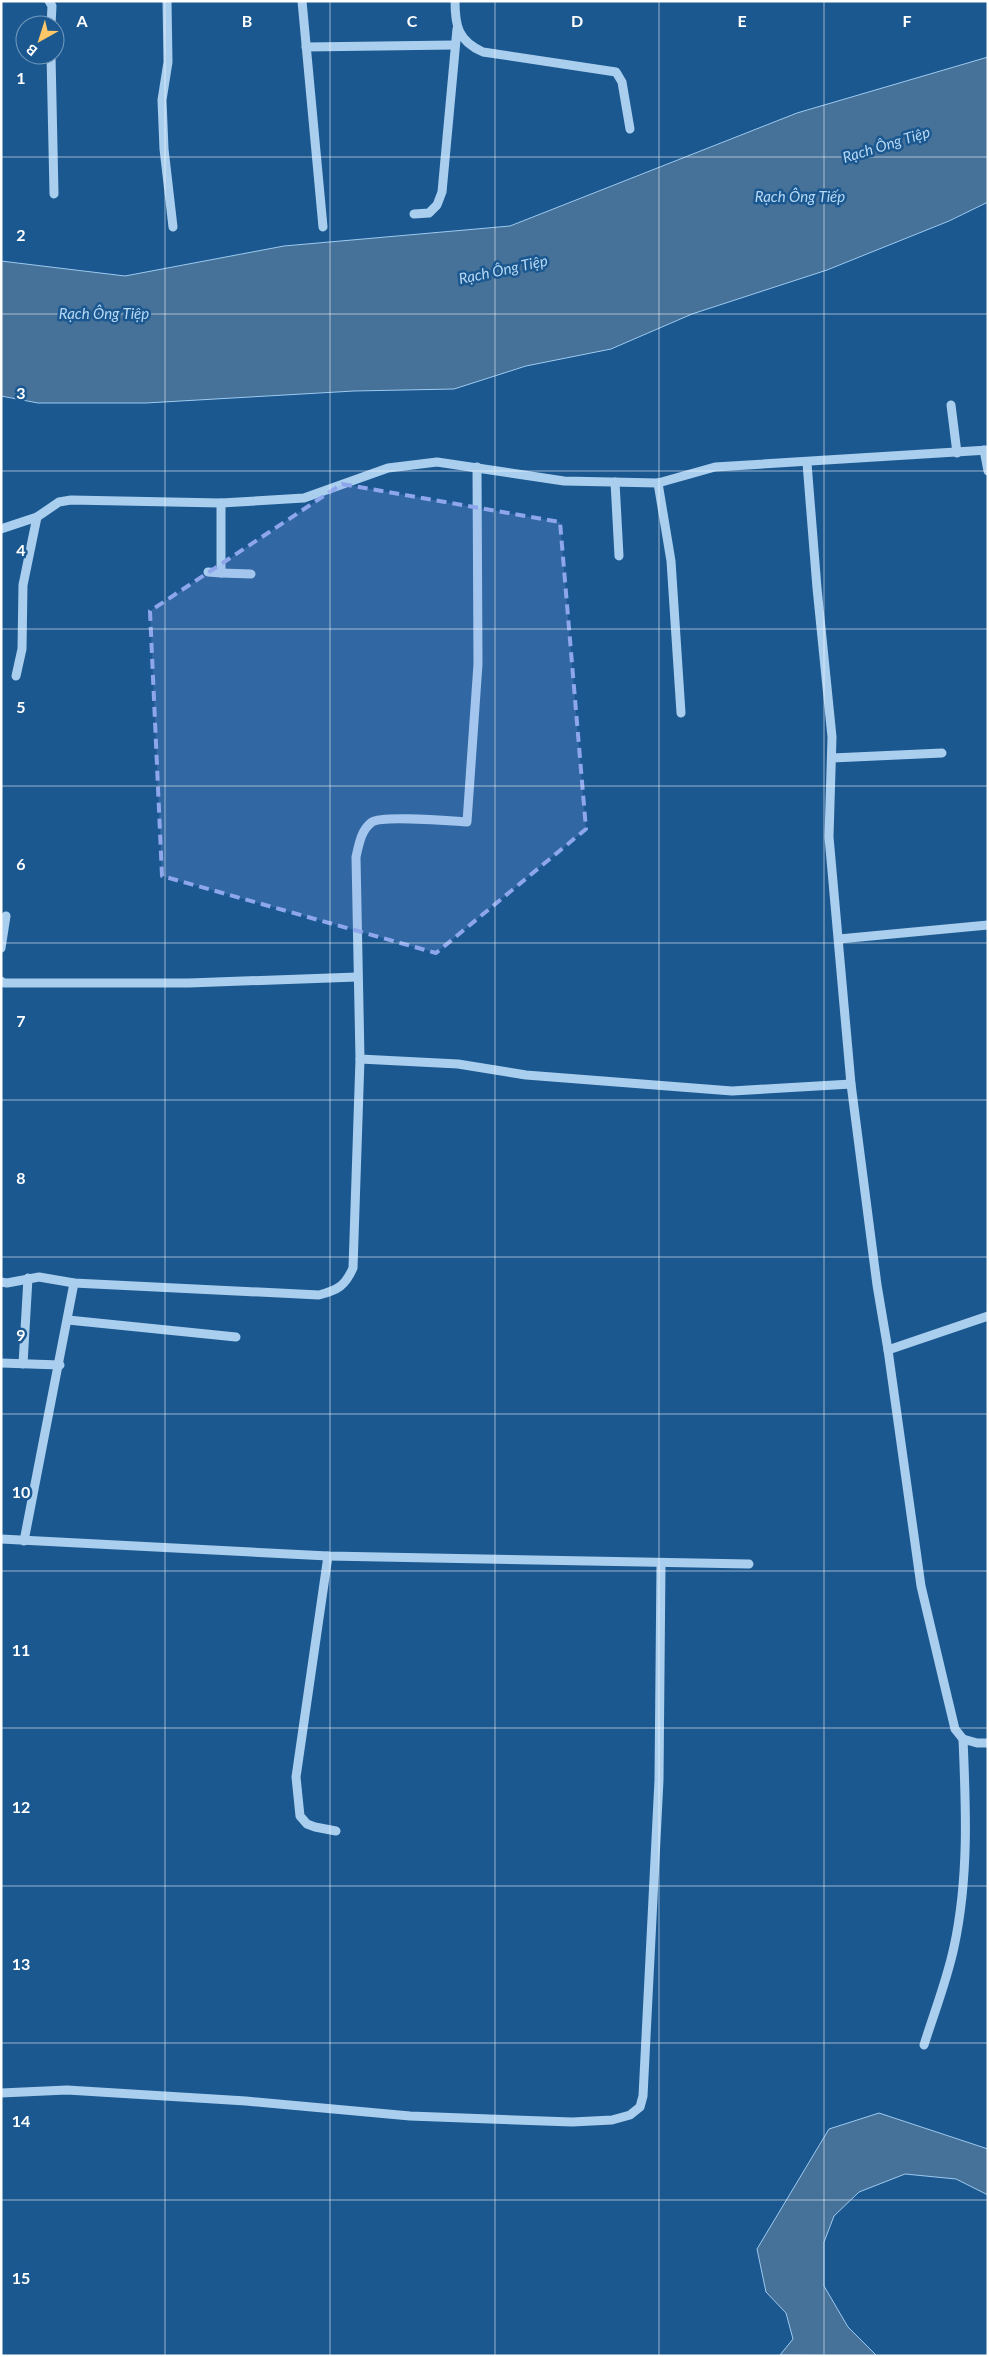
<svg xmlns="http://www.w3.org/2000/svg" width="989" height="2357" viewBox="0 0 989 2357" font-family="Lato,sans-serif">
  <rect width="100%" height="100%" fill="#1b5890"/>
  <g fill="#467199" stroke="#9dcaf0">
    <polygon points="988,57 988,202 949,221 827,270 692,314 611,349 526,366 454,389 354,391 146,403 38,403 1,396 1,261 125,276 284,246 510,226 797,113"/>
    <polygon points="879,2113 988,2149 988,2195 956,2179 905,2174 859,2192 834,2216 824,2242 824,2286 848,2327 877,2356 780,2355 793,2339 786,2313 766,2292 757,2249 829,2129"/>
  </g>
  <g fill="none" stroke-linecap="round" stroke-linejoin="round">
    <g stroke="#aaceee" stroke-width="9">
      <polyline points="49,1 52,6 51,25"/>
      <polyline points="167,1 168,62 162,100 164,149 173,227"/>
      <polyline points="302,1 323,227"/>
      <path d="M455,1C455,26 458,41 483,52L616,72L622,82L630,129"/>
      <polyline points="306,47 454,45"/>
      <polyline points="51,55 54,194"/>
      <polyline points="414,214 429,213 437,205 442,192 457,29"/>
      <polyline points="951,405 957,453"/>
      <polyline points="984,450 988,471"/>
      <polyline points="807,463 817,588 832,737 829,837 851,1084 877,1285 888,1350 921,1586 943,1679 955,1729 963,1739 977,1743 988,1743"/>
      <polyline points="615,482 619,556"/>
      <polyline points="658,483 671,561 681,713"/>
      <polyline points="1,529 37,517 59,502 71,500 221,503 304,498 388,468 437,462 564,481 658,483 715,467 988,450"/>
      <polyline points="208,572 221,573 221,503"/>
      <polyline points="221,573 251,574"/>
      <polyline points="16,676 22,649 23,585 37,517"/>
      <polyline points="832,758 942,753"/>
      <polyline points="839,939 988,925"/>
      <polyline points="1,948 6,916"/>
      <polyline points="1,981 4,983 189,983 357,977"/>
      <polyline points="360,1059 458,1064 526,1075 732,1091 851,1084"/>
      <path d="M1,1282L7,1283L39,1277L74,1283L319,1295C338,1290 345,1286 353,1268L360,1059L356,857C359,844 361,830 372,822C383,815 450,821 467,822L478,664L477,467"/>
      <polyline points="68,1320 236,1337"/>
      <polyline points="888,1350 988,1316"/>
      <polyline points="1,1363 60,1365"/>
      <polyline points="23,1364 28,1278"/>
      <polyline points="1,1539 328,1556 749,1564"/>
      <polyline points="24,1541 74,1283"/>
      <polyline points="328,1556 296,1777 300,1816 307,1824 315,1827 336,1831"/>
      <path d="M924,2045C934,2013 947,1980 954,1947C969,1878 966,1808 963,1739"/>
      <polyline points="1,2093 67,2090 246,2101 410,2116 572,2122 612,2120 630,2115 640,2107 643,2096 659,1780 661,1563"/>
    </g>
  </g>
  <path fill="#8ea6ec" fill-opacity="0.2" stroke="#8ea6ec" stroke-width="4" stroke-dasharray="10 6" stroke-linejoin="round" d="M342,484L560,522L586,829L436,953L162,876L150,611Z"/>
  <path fill="none" stroke="#fff" stroke-width="1" stroke-opacity="0.55" d="M165,1V2356M330,1V2356M495,1V2356M659,1V2356M824,1V2356M1,157H988M1,314H988M1,471H988M1,629H988M1,786H988M1,943H988M1,1100H988M1,1257H988M1,1414H988M1,1571H988M1,1728H988M1,1886H988M1,2043H988M1,2200H988"/>
  <g text-anchor="middle" dominant-baseline="central" stroke-width="5" stroke-linejoin="round" paint-order="stroke">
    <g font-size="15" font-style="italic" fill="#b6d8f5" stroke="#1b5890">
      <text transform="translate(886 144) rotate(-17)">Rạch Ông Tiệp</text>
      <text x="800" y="196">Rạch Ông Tiếp</text>
      <text transform="translate(503 269) rotate(-12)">Rạch Ông Tiệp</text>
      <text x="104" y="313">Rạch Ông Tiệp</text>
    </g>
  </g>
  <g font-size="16" text-anchor="middle" font-weight="bold" fill="#fff" stroke="#1b5890" stroke-width="5" stroke-linejoin="round" paint-order="stroke">
    <text x="82" y="27">A</text>
    <text x="247" y="27">B</text>
    <text x="412" y="27">C</text>
    <text x="577" y="27">D</text>
    <text x="742" y="27">E</text>
    <text x="907" y="27">F</text>
    <text x="21" y="84">1</text>
    <text x="21" y="241">2</text>
    <text x="21" y="399">3</text>
    <text x="21" y="556">4</text>
    <text x="21" y="713">5</text>
    <text x="21" y="870">6</text>
    <text x="21" y="1027">7</text>
    <text x="21" y="1184">8</text>
    <text x="21" y="1341">9</text>
    <text x="21" y="1498">10</text>
    <text x="21" y="1656">11</text>
    <text x="21" y="1813">12</text>
    <text x="21" y="1970">13</text>
    <text x="21" y="2127">14</text>
    <text x="21" y="2284">15</text>
  </g>
  <rect width="989" height="2357" fill="none" stroke="#ffffff" stroke-width="5"/>
  <g transform="translate(40 40) rotate(219)"><circle r="24" fill="#1b5890" stroke="#769bbc"/>
  <path d="M0-4L9 19L0 12L-9 19Z" fill="#ffc767"/>
  <text y="-8" font-size="14" font-weight="bold" text-anchor="middle" fill="#ffffff">B</text>
  </g>
</svg>
